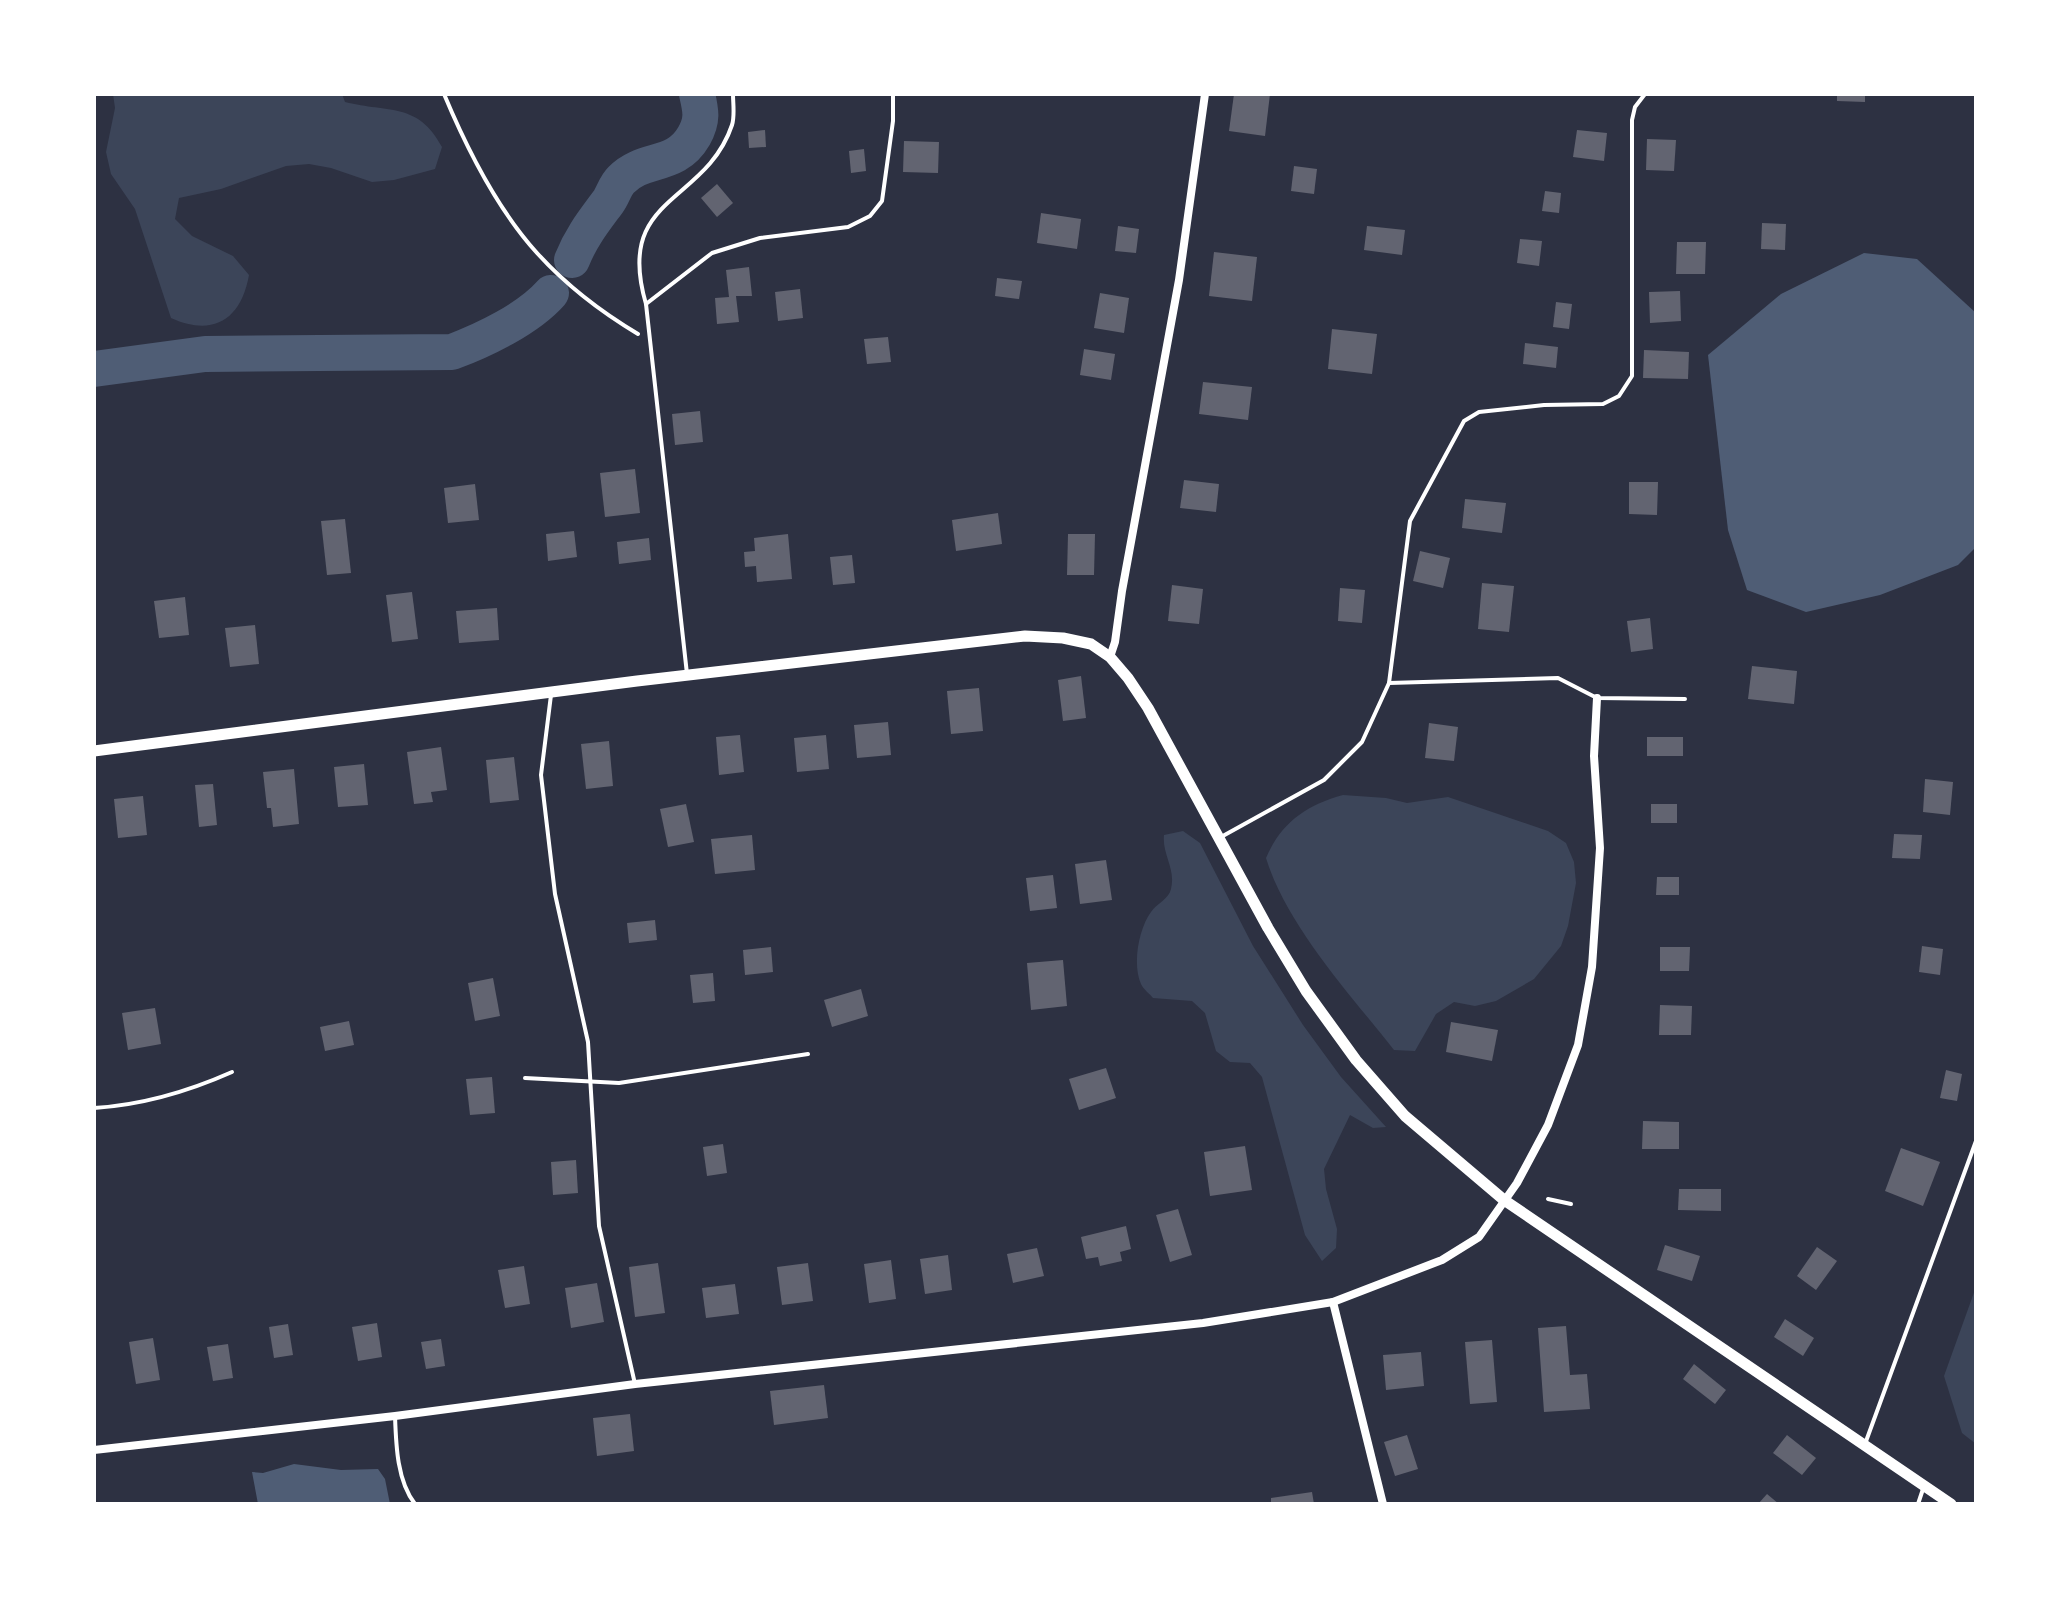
<svg xmlns="http://www.w3.org/2000/svg" width="2070" height="1598" viewBox="0 0 2070 1598" font-family="'PT Serif',serif">
  <rect width="100%" height="100%" fill="#2d3142"/>
  <g fill="#3c4559">
    <path d="M113,94H342L345,102C389,113 418,102 442,147L435,169L394,180L372,182L331,168L309,164L286,166L221,189L179,198L175,219L192,236L233,256L249,275C241,320 213,337 171,318L135,209L111,174L106,152L115,108Z"/>
    <path d="M1343,795L1386,798L1407,803L1448,797L1548,831L1566,843L1574,862L1576,883L1568,926L1561,946L1534,979L1496,1001L1475,1006L1454,1002L1436,1014L1415,1051L1394,1050C1350,994 1287,926 1266,858C1281,823 1306,805 1343,795Z"/>
    <path d="M1183,831L1200,843L1253,946L1303,1025L1341,1077L1386,1127L1373,1128L1350,1115L1324,1169L1326,1189L1337,1229L1336,1248L1322,1261L1305,1235L1262,1077L1250,1063L1230,1062L1216,1051L1205,1013L1192,1001L1153,998C1150,994 1143,989 1141,984C1132,964 1139,928 1151,912C1157,903 1169,899 1171,889C1176,868 1162,855 1164,835Z"/>
    <polygon points="1976,1287 1976,1444 1962,1433 1944,1376"/>
  </g>
  <g fill="#4f5d75">
    <polygon points="1864,253 1917,259 1976,313 1976,547 1958,565 1880,595 1806,612 1747,590 1728,530 1708,355 1781,294"/>
    <polygon points="294,1464 341,1470 378,1469 385,1479 390,1504 258,1504 252,1472 263,1473"/>
  </g>
  <g fill="none" stroke-linecap="round" stroke-linejoin="round">
    <g stroke="#4f5d75" stroke-width="36">
      <path d="M572,260C581,237 594,221 608,202C613,195 615,186 621,180C644,156 675,169 694,136C703,120 701,111 697,94"/>
      <path d="M94,369L205,354L452,352C484,340 528,319 551,293"/>
    </g>
  </g>
  <g fill="#626471">
    <polygon points="1234,94 1270,94 1265,136 1229,131"/>
    <polygon points="1837,94 1865,94 1865,102 1837,101"/>
    <polygon points="765,130 766,147 749,148 748,132"/>
    <polygon points="1577,130 1607,133 1604,161 1573,157"/>
    <polygon points="1647,139 1676,140 1674,171 1646,170"/>
    <polygon points="904,141 939,142 938,173 903,172"/>
    <polygon points="864,149 866,171 851,173 849,151"/>
    <polygon points="1294,166 1317,169 1314,194 1291,191"/>
    <polygon points="717,184 733,203 717,217 701,198"/>
    <polygon points="1545,191 1561,193 1559,213 1542,211"/>
    <polygon points="1041,213 1081,219 1077,249 1037,243"/>
    <polygon points="1762,223 1786,224 1785,250 1761,249"/>
    <polygon points="1118,226 1139,229 1136,253 1115,251"/>
    <polygon points="1367,226 1405,230 1402,255 1364,250"/>
    <polygon points="1520,239 1542,241 1539,266 1517,263"/>
    <polygon points="1677,242 1706,242 1705,274 1676,274"/>
    <polygon points="1214,252 1257,257 1252,301 1209,296"/>
    <polygon points="749,267 752,296 736,296 739,322 717,324 715,298 729,297 726,270"/>
    <polygon points="997,278 1022,281 1019,299 995,296"/>
    <polygon points="800,289 803,318 778,321 775,292"/>
    <polygon points="1680,291 1681,321 1650,323 1649,292"/>
    <polygon points="1100,293 1129,298 1124,333 1094,328"/>
    <polygon points="1556,302 1572,304 1569,329 1553,327"/>
    <polygon points="1332,329 1377,334 1372,374 1328,369"/>
    <polygon points="888,337 891,362 867,364 864,339"/>
    <polygon points="1525,343 1558,347 1556,368 1523,364"/>
    <polygon points="1084,349 1115,354 1111,380 1080,375"/>
    <polygon points="1644,350 1689,352 1688,379 1643,378"/>
    <polygon points="1203,382 1252,387 1248,420 1199,414"/>
    <polygon points="700,411 703,442 675,445 672,414"/>
    <polygon points="635,469 640,513 605,517 600,473"/>
    <polygon points="1184,480 1219,484 1216,512 1180,508"/>
    <polygon points="1629,482 1658,482 1657,515 1629,514"/>
    <polygon points="475,484 479,520 448,523 444,488"/>
    <polygon points="1465,499 1506,503 1502,533 1462,528"/>
    <polygon points="998,513 1002,544 956,551 952,520"/>
    <polygon points="345,519 351,573 327,575 321,521"/>
    <polygon points="574,531 577,557 548,561 546,534"/>
    <polygon points="788,534 792,579 757,582 756,566 745,567 744,552 755,551 754,538"/>
    <polygon points="1068,534 1095,534 1094,575 1067,575"/>
    <polygon points="649,538 651,560 619,564 617,542"/>
    <polygon points="1420,551 1450,558 1443,588 1413,581"/>
    <polygon points="852,555 855,583 833,585 830,557"/>
    <polygon points="1482,583 1514,586 1509,632 1478,629"/>
    <polygon points="1172,585 1203,589 1199,624 1168,621"/>
    <polygon points="1340,588 1365,590 1362,623 1338,621"/>
    <polygon points="412,592 418,639 392,642 386,595"/>
    <polygon points="185,597 189,635 159,638 154,601"/>
    <polygon points="497,608 499,640 459,643 456,611"/>
    <polygon points="1650,618 1653,649 1631,652 1627,621"/>
    <polygon points="255,625 259,664 230,667 225,628"/>
    <polygon points="1752,666 1797,671 1794,704 1748,699"/>
    <polygon points="1081,676 1086,718 1063,721 1058,680"/>
    <polygon points="979,688 983,731 951,734 947,691"/>
    <polygon points="888,722 891,755 857,758 854,725"/>
    <polygon points="1429,723 1458,727 1454,761 1425,758"/>
    <polygon points="740,735 744,772 719,775 716,737"/>
    <polygon points="826,735 829,769 797,772 794,738"/>
    <rect x="1647" y="737" width="36" height="19"/>
    <polygon points="609,741 613,786 586,789 581,744"/>
    <polygon points="441,747 447,790 431,792 433,802 414,804 407,752"/>
    <polygon points="514,757 519,800 490,803 486,760"/>
    <polygon points="364,764 368,805 338,807 334,767"/>
    <polygon points="294,769 299,824 273,827 271,808 267,808 263,772"/>
    <polygon points="1925,779 1953,782 1950,815 1923,812"/>
    <polygon points="213,784 217,825 199,827 195,785"/>
    <polygon points="143,796 147,835 118,838 114,799"/>
    <polygon points="686,804 694,842 668,847 660,809"/>
    <rect x="1651" y="804" width="26" height="19"/>
    <polygon points="1894,834 1922,835 1920,859 1892,858"/>
    <polygon points="752,835 755,870 715,874 711,839"/>
    <polygon points="1106,860 1112,900 1080,904 1075,864"/>
    <polygon points="1053,875 1057,908 1030,911 1026,878"/>
    <polygon points="1657,877 1679,877 1679,895 1656,895"/>
    <polygon points="655,920 657,940 629,943 627,923"/>
    <polygon points="1922,946 1943,949 1940,975 1919,972"/>
    <polygon points="771,947 773,972 745,975 743,950"/>
    <polygon points="1660,947 1690,947 1689,971 1660,971"/>
    <polygon points="1063,960 1067,1006 1031,1010 1027,963"/>
    <polygon points="713,973 715,1001 693,1003 690,975"/>
    <polygon points="493,978 500,1016 475,1021 468,983"/>
    <polygon points="861,989 868,1016 832,1027 824,1000"/>
    <polygon points="1660,1005 1692,1006 1691,1035 1659,1035"/>
    <polygon points="155,1008 161,1044 128,1050 122,1013"/>
    <polygon points="349,1021 354,1045 325,1051 320,1027"/>
    <polygon points="1451,1022 1498,1030 1492,1061 1446,1052"/>
    <polygon points="1106,1068 1116,1098 1079,1110 1069,1079"/>
    <polygon points="1946,1070 1962,1074 1957,1101 1940,1098"/>
    <polygon points="492,1077 495,1113 470,1115 466,1079"/>
    <polygon points="1643,1121 1679,1122 1679,1149 1642,1149"/>
    <polygon points="723,1144 727,1173 707,1176 703,1147"/>
    <polygon points="1245,1146 1252,1190 1210,1196 1204,1152"/>
    <polygon points="1901,1148 1940,1162 1923,1206 1885,1191"/>
    <polygon points="576,1160 578,1193 553,1195 551,1162"/>
    <polygon points="1679,1189 1721,1189 1721,1211 1678,1210"/>
    <polygon points="1178,1209 1192,1255 1170,1262 1156,1215"/>
    <polygon points="1126,1226 1131,1249 1120,1252 1122,1261 1100,1266 1098,1257 1086,1259 1081,1237"/>
    <polygon points="1665,1245 1700,1256 1692,1281 1657,1270"/>
    <polygon points="1817,1247 1837,1261 1816,1290 1797,1276"/>
    <polygon points="1037,1248 1044,1276 1013,1283 1007,1254"/>
    <polygon points="948,1255 952,1290 925,1294 920,1259"/>
    <polygon points="891,1260 896,1299 869,1303 864,1264"/>
    <polygon points="658,1263 665,1313 635,1317 629,1267"/>
    <polygon points="808,1263 813,1301 782,1305 777,1267"/>
    <polygon points="524,1266 530,1304 505,1308 498,1270"/>
    <polygon points="597,1283 604,1322 571,1328 565,1288"/>
    <polygon points="735,1284 739,1314 706,1318 702,1288"/>
    <polygon points="1785,1319 1814,1338 1803,1356 1774,1337"/>
    <polygon points="377,1323 382,1357 358,1361 352,1327"/>
    <polygon points="288,1324 293,1355 274,1358 269,1327"/>
    <polygon points="1566,1326 1570,1375 1587,1374 1590,1409 1544,1412 1538,1328"/>
    <polygon points="153,1338 160,1380 136,1384 129,1342"/>
    <polygon points="441,1339 445,1366 426,1369 421,1342"/>
    <polygon points="1492,1340 1497,1402 1470,1404 1465,1342"/>
    <polygon points="228,1344 233,1378 213,1381 207,1347"/>
    <polygon points="1421,1352 1424,1386 1386,1390 1383,1355"/>
    <polygon points="1694,1364 1726,1390 1715,1404 1683,1379"/>
    <polygon points="824,1385 828,1418 774,1425 770,1391"/>
    <polygon points="630,1414 634,1451 597,1456 593,1418"/>
    <polygon points="1407,1435 1418,1469 1395,1476 1384,1442"/>
    <polygon points="1787,1435 1816,1458 1802,1475 1773,1453"/>
    <polygon points="1312,1492 1314,1504 1271,1504 1271,1498"/>
    <polygon points="1767,1494 1779,1504 1758,1504"/>
  </g>
  <g fill="none" stroke-linecap="round" stroke-linejoin="round">
    <g stroke="#fff" stroke-width="4">
      <path d="M444,94C467,149 497,209 537,253C566,285 601,312 638,334"/>
      <polyline points="1548,1199 1571,1204"/>
    </g>
    <g stroke="#fff" stroke-width="4">
      <polyline points="646,304 712,253 760,238 848,227 870,216 882,201 893,121 893,94"/>
      <path d="M687,674L646,304C614,195 705,205 732,125C735,116 733,104 733,94"/>
      <polyline points="1389,683 1410,521 1464,421 1479,412 1544,405 1603,404 1619,396 1632,376 1632,120 1635,107 1645,94"/>
      <polyline points="551,695 541,775 555,894 588,1042 599,1226 635,1384"/>
      <polyline points="1221,837 1324,780 1362,742 1389,683 1558,678 1597,698 1685,699"/>
      <polyline points="525,1078 619,1083 808,1054"/>
      <path d="M94,1108C143,1105 187,1092 232,1072"/>
      <path d="M395,1416C396,1445 397,1481 415,1504"/>
      <polyline points="1865,1444 1976,1141"/>
      <polyline points="1918,1504 1923,1489"/>
    </g>
    <g stroke="#fff" stroke-width="8">
      <polyline points="1110,657 1115,642 1122,591 1179,280 1205,94"/>
      <polyline points="1333,1302 1383,1504"/>
      <polyline points="94,1450 395,1416 635,1384 1203,1323 1333,1302 1442,1260 1479,1237 1517,1183 1548,1125 1578,1045 1592,967 1600,848 1594,756 1597,698"/>
    </g>
    <polyline stroke="#fff" stroke-width="11" points="94,751 637,681 1025,636 1063,638 1091,644 1110,657 1128,678 1148,708 1268,928 1306,991 1356,1060 1405,1116 1504,1200 1951,1504"/>
  </g>
  <rect width="2070" height="1598" fill="none" stroke="#ffffff" stroke-width="192"/>
</svg>
